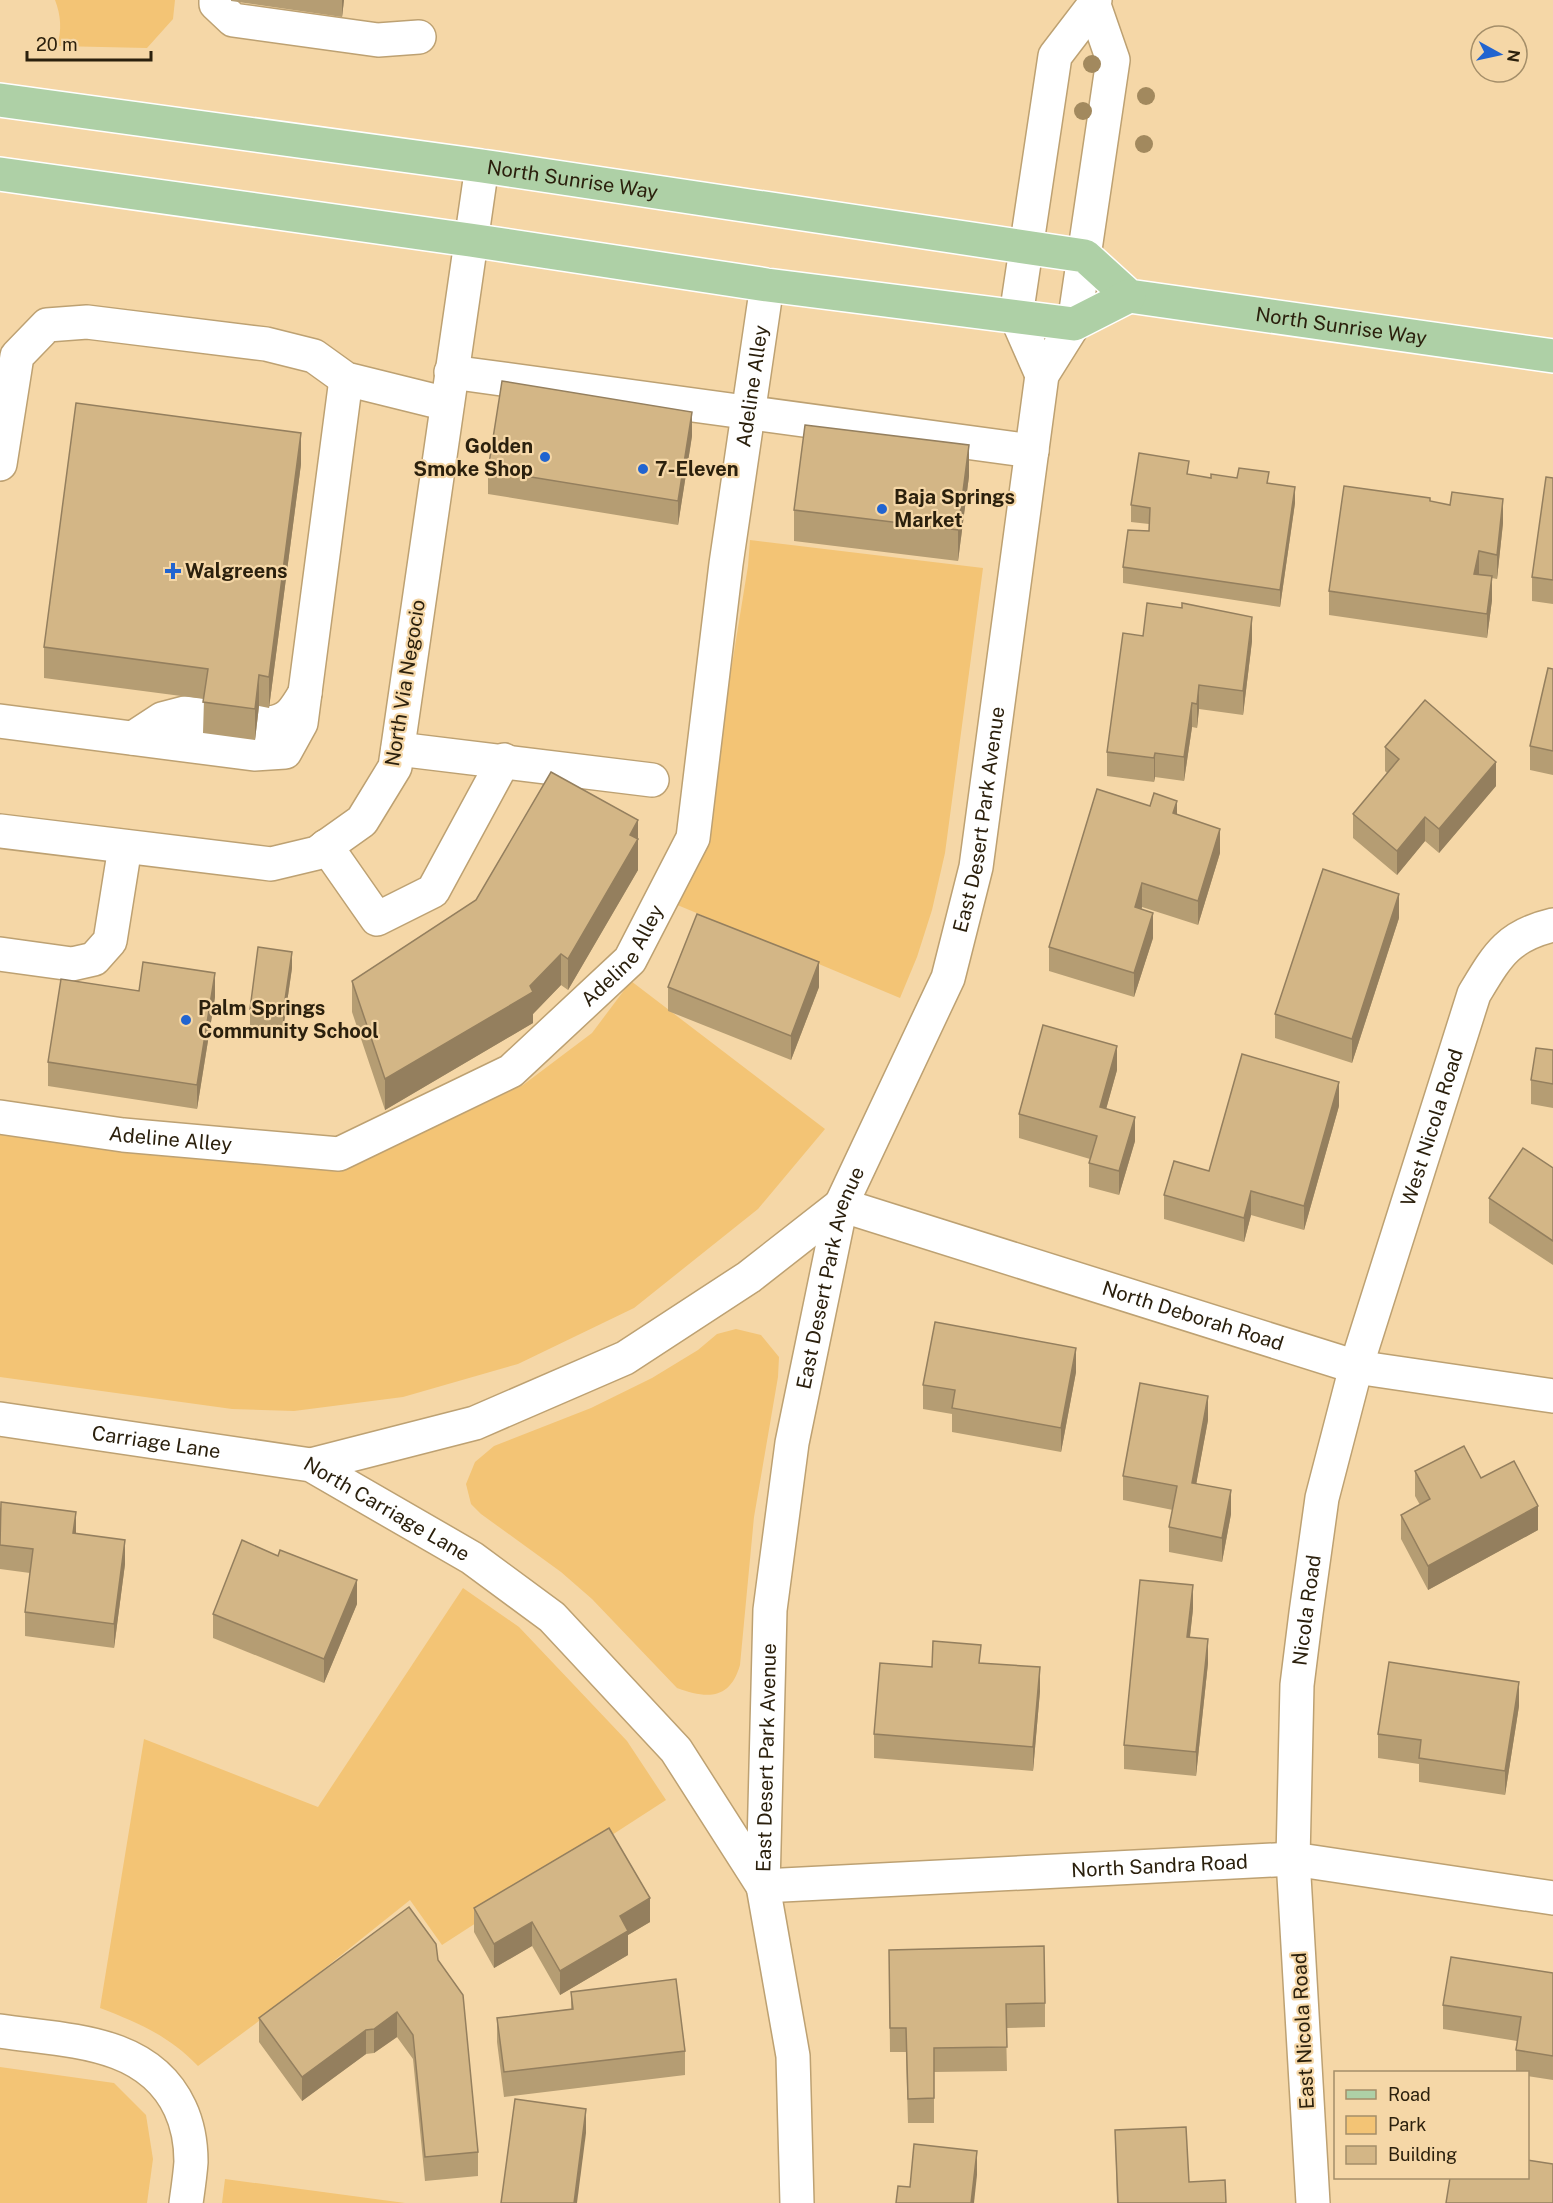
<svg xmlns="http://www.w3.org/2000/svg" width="1553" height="2203" viewBox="0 0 1553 2203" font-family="'Public Sans',sans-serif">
  <rect width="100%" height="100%" fill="#f5d7a7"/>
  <g fill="#f3c475">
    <path d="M55,0H175L173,19L147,48L57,46C62,31 61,15 55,0Z"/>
    <polygon points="750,540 983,568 945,853 932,910 917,957 900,998 675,904 715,769 748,566"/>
    <polygon points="631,981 825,1129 758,1209 634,1308 518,1364 403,1397 294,1411 232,1409 0,1377 0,1133 219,1160 335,1162 439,1125 523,1085 592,1033"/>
    <path d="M736,1329L761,1335L779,1357L778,1377L754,1517L740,1665C730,1700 707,1699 677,1688L592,1599L561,1572L481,1514L471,1504L466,1484L475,1462L494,1446L591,1408L652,1378L698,1350L717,1334Z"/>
    <path d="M463,1588L519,1627L627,1741L666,1800L442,1945L410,1900L255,2024L198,2066C169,2036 139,2023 100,2008L144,1739L318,1807Z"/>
    <polygon points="0,2067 114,2083 146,2115 153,2159 147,2203 0,2203"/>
    <polygon points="225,2179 405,2203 222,2203"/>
  </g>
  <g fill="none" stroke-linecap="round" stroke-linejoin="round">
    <g stroke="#bda172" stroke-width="36">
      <g id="minor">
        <polyline points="216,0 216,4 233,20 378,40 419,37"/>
        <polyline points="451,372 1032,451"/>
        <polyline points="1042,375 1016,316 1055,56 1094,5"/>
        <polyline points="0,464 17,356 47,325 87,322 266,344 314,356 346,379 447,404"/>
        <polyline points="0,721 254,754 285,752 301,723 346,379"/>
        <path d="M133,738L162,719L185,713L269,723C289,721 295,710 305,693"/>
        <polyline points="398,749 652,780"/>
        <polyline points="0,831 271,864 317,853 362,821 395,767 482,166"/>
        <polyline points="326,846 377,919 433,891 504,760"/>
        <polyline points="0,954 72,964 94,959 110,941 125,847"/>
        <path id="s1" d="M0,1117L123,1135L339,1154L511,1071L630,960L693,838L726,564L767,285"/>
        <path id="s2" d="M841,1205L1356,1367L1553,1396"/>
        <path id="s3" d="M0,1419L311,1465L472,1558L552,1617L676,1750L763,1886L1293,1859L1553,1898"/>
        <polyline points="311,1465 475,1423 625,1358 749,1277 841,1205"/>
        <path d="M0,2031C66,2041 148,2039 180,2108C188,2125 191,2144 191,2162C190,2176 188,2189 186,2203"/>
        <path id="s4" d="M797,2203L793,2056L763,1886L770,1610L792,1443L841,1205L948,978L976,867L1042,375L1074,324L1113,60L1094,5L1095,0"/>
        <path id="s5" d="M1313,2203L1293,1859L1297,1685L1306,1613L1322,1498L1356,1367L1474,994C1497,956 1507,936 1553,925"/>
      </g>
    </g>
    <g stroke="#fff" stroke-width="36">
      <g id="major">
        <path id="s6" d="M0,100L482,166L1085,256L1129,296L1553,356"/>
        <polyline points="0,174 470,240 767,285 1074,324 1129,296"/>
      </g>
    </g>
    <use href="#minor" stroke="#fff" stroke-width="33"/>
    <use href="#major" stroke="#aed0a6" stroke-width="33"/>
  </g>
  <g fill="#a2895e">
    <circle cx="1092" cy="64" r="9"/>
    <circle cx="1146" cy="96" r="9"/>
    <circle cx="1083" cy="111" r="9"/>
    <circle cx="1144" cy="144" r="9"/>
  </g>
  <g fill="#b59d73">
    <polygon points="231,0 344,0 342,17 231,1"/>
    <polygon points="692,436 678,525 488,494 488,470"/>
    <polygon points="301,464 269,708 259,706 255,740 203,733 204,699 44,678 44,647"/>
    <polygon points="1189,475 1211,478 1269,483 1295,503 1280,607 1123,583 1123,567 1149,531 1149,524 1131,522 1131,505"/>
    <polygon points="969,476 958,561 794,541 794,510"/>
    <polygon points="1553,478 1553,604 1532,601 1532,577"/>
    <polygon points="1430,501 1503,523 1497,579 1492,578 1492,600 1487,638 1329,615 1329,591"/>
    <polygon points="1143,636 1252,641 1243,715 1199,709 1197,728 1192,727 1184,781 1155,777 1154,782 1107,776 1107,752"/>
    <polygon points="1553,669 1553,775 1530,770 1530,746"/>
    <polygon points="1385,747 1496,786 1439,853 1425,841 1397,875 1353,838 1353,814 1387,773 1385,771"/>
    <polygon points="1177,815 1220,853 1198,925 1142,907 1141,910 1153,938 1134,997 1049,971 1049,947"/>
    <polygon points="638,820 638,870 568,990 561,985 533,1014 533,1023 385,1110 352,1012 352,981"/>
    <polygon points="1399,918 1352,1063 1275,1038 1275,1014"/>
    <polygon points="292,968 283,1030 250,1025 250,1009"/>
    <polygon points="668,987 819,987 791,1060 668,1011"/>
    <polygon points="139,991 215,997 197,1109 48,1086 48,1062"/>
    <polygon points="1553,1050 1553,1108 1531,1104 1531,1080"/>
    <polygon points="1117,1070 1106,1109 1135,1141 1119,1195 1089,1187 1089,1163 1090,1159 1019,1138 1019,1114"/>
    <polygon points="1339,1106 1304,1230 1251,1215 1244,1242 1164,1219 1164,1195 1209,1171"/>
    <polygon points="1553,1168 1553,1265 1489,1223 1489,1198"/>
    <polygon points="1076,1372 1061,1452 952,1432 952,1414 923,1409 923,1385"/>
    <polygon points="1208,1420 1196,1484 1231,1514 1222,1562 1169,1552 1169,1527 1173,1510 1123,1500 1123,1476"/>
    <polygon points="1415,1471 1481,1478 1538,1530 1428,1590 1401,1539 1401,1515 1420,1505 1415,1496"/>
    <polygon points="0,1508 76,1533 125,1564 114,1648 25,1636 25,1612 30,1573 0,1569"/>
    <polygon points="357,1604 324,1683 213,1638 213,1614"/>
    <polygon points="1193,1609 1190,1637 1208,1663 1196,1776 1124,1769 1124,1745"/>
    <polygon points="981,1663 1040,1691 1033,1771 874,1758 874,1734 932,1667"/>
    <polygon points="1519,1706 1505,1795 1419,1782 1419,1764 1378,1758 1378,1734"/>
    <polygon points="474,1908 650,1922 628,1935 628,1955 560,1995 532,1946 494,1968 474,1932"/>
    <polygon points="889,1950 1045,2003 1045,2027 1006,2028 1007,2071 934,2072 934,2123 908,2123 906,2052 890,2052"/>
    <polygon points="438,1960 478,2152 478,2176 425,2181 413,2059 397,2037 374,2053 366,2054 302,2101 259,2042 259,2018"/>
    <polygon points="1553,1973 1553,2080 1527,2076 1527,2073 1516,2073 1516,2050 1517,2041 1443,2029 1443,2005"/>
    <polygon points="571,1992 685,2051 685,2075 504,2097 497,2042 497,2018 571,2009"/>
    <polygon points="1115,2130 1189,2182 1226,2203 1117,2203"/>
  </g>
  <g fill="#947f5e">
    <polygon points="342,0 344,0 342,17"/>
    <polygon points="692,412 692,436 678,525 678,501"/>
    <polygon points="301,433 301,464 269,708 269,677"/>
    <polygon points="969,445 969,476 958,561 958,530"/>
    <polygon points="1295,487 1295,503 1280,607 1280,590"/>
    <polygon points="1503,499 1503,523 1497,579 1497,555"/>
    <polygon points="1479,551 1479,576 1474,574"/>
    <polygon points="1492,576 1492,600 1487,638 1487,614"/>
    <polygon points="1252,617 1252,641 1243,715 1243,691"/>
    <polygon points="259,675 259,706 255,740 255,709"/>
    <polygon points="1199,685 1199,709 1197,728 1197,704"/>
    <polygon points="1192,703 1192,727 1184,781 1184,757"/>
    <polygon points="1155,753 1155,777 1154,782 1154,758"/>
    <polygon points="1496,762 1496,786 1439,853 1439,829"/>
    <polygon points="1177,801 1177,825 1173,813"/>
    <polygon points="1425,817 1425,841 1397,875 1397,851"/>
    <polygon points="638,820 638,870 568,990 568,959 630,835"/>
    <polygon points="1220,829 1220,853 1198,925 1198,901"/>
    <polygon points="1142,883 1142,907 1135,931 1135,907"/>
    <polygon points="1399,894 1399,918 1352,1063 1352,1039"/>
    <polygon points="1153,913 1153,938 1134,997 1134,973"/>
    <polygon points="292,952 292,968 283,1030 283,1013"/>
    <polygon points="561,954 561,985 533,1014 533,1023 385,1110 385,1079 530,986"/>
    <polygon points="819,962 819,987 791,1060 791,1036"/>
    <polygon points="215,973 215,997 197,1109 197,1085"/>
    <polygon points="1117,1046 1117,1070 1100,1131 1100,1107"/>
    <polygon points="1339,1082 1339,1106 1304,1230 1304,1206"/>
    <polygon points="1135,1117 1135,1141 1119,1195 1119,1171"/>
    <polygon points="1251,1191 1251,1215 1244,1242 1244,1218"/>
    <polygon points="1076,1348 1076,1372 1061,1452 1061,1428"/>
    <polygon points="1208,1396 1208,1420 1192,1507 1192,1483"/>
    <polygon points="1231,1490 1231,1514 1222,1562 1222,1538"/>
    <polygon points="1538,1506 1538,1530 1428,1590 1428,1566"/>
    <polygon points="76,1512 76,1536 73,1533"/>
    <polygon points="125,1540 125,1564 114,1648 114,1624"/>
    <polygon points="357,1580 357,1604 324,1683 324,1659"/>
    <polygon points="1193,1585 1193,1609 1187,1661 1187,1637"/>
    <polygon points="1208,1639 1208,1663 1196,1776 1196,1752"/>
    <polygon points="1040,1667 1040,1691 1033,1771 1033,1747"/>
    <polygon points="1519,1682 1519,1706 1505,1795 1505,1771"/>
    <polygon points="650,1898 650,1922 628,1935 628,1955 560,1995 560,1971 620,1916"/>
    <polygon points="532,1922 532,1946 494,1968 494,1944"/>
    <polygon points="397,2012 397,2037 374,2053 374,2029"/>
    <polygon points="366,2030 366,2054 302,2101 302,2077"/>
    <polygon points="586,2109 586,2133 577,2203 574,2203"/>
    <polygon points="977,2151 977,2175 974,2203 971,2203"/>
  </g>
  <g fill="#d3b686" stroke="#947f5e" stroke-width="1.5">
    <polygon points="502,381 692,412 678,501 488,470"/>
    <polygon points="76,403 301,433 269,677 259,675 255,709 203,702 208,669 44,647"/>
    <polygon points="805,425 969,445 958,530 794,510"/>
    <polygon points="1139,453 1189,461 1187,474 1211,478 1211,474 1237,478 1239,468 1269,472 1267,483 1295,487 1280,590 1123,567 1128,530 1149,531 1150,508 1131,505"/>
    <polygon points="1546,477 1553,478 1553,580 1532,577"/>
    <polygon points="1344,486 1430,498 1430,501 1450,505 1452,492 1503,499 1497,555 1479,551 1474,574 1492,576 1487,614 1329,591"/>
    <polygon points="1147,603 1182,608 1182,603 1252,617 1243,691 1199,685 1197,704 1192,703 1184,757 1155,753 1154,758 1107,752 1123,633 1143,636"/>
    <polygon points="1548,668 1553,669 1553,751 1530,746"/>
    <polygon points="1425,700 1496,762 1439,829 1425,817 1397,851 1353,814 1399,759 1385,747"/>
    <polygon points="551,772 638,820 630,835 638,839 568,959 561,954 530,986 533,992 385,1079 352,981 476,900"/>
    <polygon points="1097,789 1150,806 1154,793 1177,801 1173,813 1220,829 1198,901 1142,883 1135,907 1153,913 1134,973 1049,947"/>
    <polygon points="1323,869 1399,894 1352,1039 1275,1014"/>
    <polygon points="697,914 819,962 791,1036 668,987"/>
    <polygon points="258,947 292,952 283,1013 250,1009"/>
    <polygon points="143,962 215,973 197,1085 48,1062 61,979 139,991"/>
    <polygon points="1043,1025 1117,1046 1100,1107 1135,1117 1119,1171 1089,1163 1097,1136 1019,1114"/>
    <polygon points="1536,1048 1553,1050 1553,1084 1531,1080"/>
    <polygon points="1242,1054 1339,1082 1304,1206 1251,1191 1244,1218 1164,1195 1174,1161 1209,1171"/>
    <polygon points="1523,1148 1553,1168 1553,1241 1489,1198"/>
    <polygon points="935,1322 1076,1348 1061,1428 952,1408 955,1390 923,1385"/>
    <polygon points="1140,1383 1208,1396 1192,1483 1231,1490 1222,1538 1169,1527 1177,1486 1123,1476"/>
    <polygon points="1464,1446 1481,1478 1514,1461 1538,1506 1428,1566 1401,1515 1430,1499 1415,1471"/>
    <polygon points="1,1502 76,1512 73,1533 125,1540 114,1624 25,1612 33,1549 0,1545"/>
    <polygon points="242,1540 278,1556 280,1550 357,1580 324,1659 213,1614"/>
    <polygon points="1140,1580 1193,1585 1187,1637 1208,1639 1196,1752 1124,1745"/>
    <polygon points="933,1641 981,1645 979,1663 1040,1667 1033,1747 874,1734 880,1663 932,1667"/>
    <polygon points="1389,1662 1519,1682 1505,1771 1419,1758 1421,1740 1378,1734"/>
    <polygon points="609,1828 650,1898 620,1916 628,1931 560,1971 532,1922 494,1944 474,1908"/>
    <polygon points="409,1907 436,1944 438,1960 463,1995 478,2152 425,2157 413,2035 397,2012 374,2029 366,2030 302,2077 259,2018"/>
    <polygon points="1044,1946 1045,2003 1006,2004 1007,2047 934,2048 934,2098 908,2099 906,2028 890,2028 889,1950"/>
    <polygon points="1451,1957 1553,1973 1553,2056 1516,2050 1521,2017 1443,2005"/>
    <polygon points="676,1979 685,2051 504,2072 497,2018 573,2009 571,1992"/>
    <polygon points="515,2099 586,2109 574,2203 501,2203"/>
    <polygon points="1186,2127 1189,2182 1225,2180 1226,2203 1118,2203 1115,2130"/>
    <polygon points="914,2144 977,2151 971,2203 896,2203 898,2186 910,2187"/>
    <polygon points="1527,2160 1553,2164 1553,2203 1446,2203 1450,2178 1527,2178"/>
  </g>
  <g fill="#2164d0" stroke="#f5d7a7" stroke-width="2">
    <circle cx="545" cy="457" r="6"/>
    <circle cx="643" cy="469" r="6"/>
    <circle cx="882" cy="509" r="6"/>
    <path d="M170 562h6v6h6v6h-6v6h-6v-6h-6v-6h6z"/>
    <circle cx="186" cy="1020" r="6"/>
  </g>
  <g text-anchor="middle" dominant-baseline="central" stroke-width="4.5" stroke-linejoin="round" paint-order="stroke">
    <g font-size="20" fill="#2b200d" stroke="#f5d7a7">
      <text stroke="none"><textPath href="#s6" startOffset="578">North Sunrise Way</textPath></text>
      <text stroke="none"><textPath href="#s6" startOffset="1370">North Sunrise Way</textPath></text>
      <text stroke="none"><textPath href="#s1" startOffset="1288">Adeline Alley</textPath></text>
      <text transform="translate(405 683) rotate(-81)">North Via Negocio</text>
      <text stroke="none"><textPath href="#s4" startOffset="1420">East Desert Park Avenue</textPath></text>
      <text stroke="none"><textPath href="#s1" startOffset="694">Adeline Alley</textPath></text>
      <text stroke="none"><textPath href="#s5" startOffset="1094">West Nicola Road</textPath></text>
      <text stroke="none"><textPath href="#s1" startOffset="172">Adeline Alley</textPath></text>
      <text stroke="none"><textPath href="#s4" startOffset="934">East Desert Park Avenue</textPath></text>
      <text stroke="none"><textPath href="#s2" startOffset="369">North Deborah Road</textPath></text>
      <text stroke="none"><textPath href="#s3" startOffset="158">Carriage Lane</textPath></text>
      <text stroke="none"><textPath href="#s3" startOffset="402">North Carriage Lane</textPath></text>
      <text stroke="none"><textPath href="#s5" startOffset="594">Nicola Road</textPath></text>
      <text stroke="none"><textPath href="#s4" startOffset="448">East Desert Park Avenue</textPath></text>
      <text stroke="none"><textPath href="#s3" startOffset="1340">North Sandra Road</textPath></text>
      <text transform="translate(1303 2031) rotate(-93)">East Nicola Road</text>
    </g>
    <g font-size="20" font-weight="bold" fill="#2b200d" stroke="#f5d7a7" text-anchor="start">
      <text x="533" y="446" text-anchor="end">Golden<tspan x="533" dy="23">Smoke Shop</tspan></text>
      <text x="655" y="469">7-Eleven</text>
      <text x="894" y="497">Baja Springs<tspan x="894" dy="23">Market</tspan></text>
      <text x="185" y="571">Walgreens</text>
      <text x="198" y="1008">Palm Springs<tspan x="198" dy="23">Community School</tspan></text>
    </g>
  </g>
  <rect x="1334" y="2071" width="195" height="108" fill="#f5d7a7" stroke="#a48e69" stroke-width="1.5"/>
  <rect x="1346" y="2090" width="30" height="9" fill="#aed0a6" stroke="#a48e69" stroke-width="1.5"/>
  <text x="1388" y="2101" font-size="18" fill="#2b200d">Road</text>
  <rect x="1346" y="2116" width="30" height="18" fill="#f3c475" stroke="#a48e69" stroke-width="1.5"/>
  <text x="1388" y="2131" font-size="18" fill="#2b200d">Park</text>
  <rect x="1346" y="2146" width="30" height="18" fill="#d3b686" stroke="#a48e69" stroke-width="1.5"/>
  <text x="1388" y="2161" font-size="18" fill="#2b200d">Building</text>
  <g transform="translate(1499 54) rotate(98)"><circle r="28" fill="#f5d7a7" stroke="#a48e69" stroke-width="1.5"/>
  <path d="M0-4.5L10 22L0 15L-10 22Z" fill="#2164d0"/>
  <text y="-9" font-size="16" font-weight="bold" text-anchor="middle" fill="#2b200d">N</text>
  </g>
  <path d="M27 51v9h124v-9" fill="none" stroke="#2b200d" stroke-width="3"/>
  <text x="36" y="51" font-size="18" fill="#2b200d" stroke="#f5d7a7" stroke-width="4.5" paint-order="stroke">20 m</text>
</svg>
